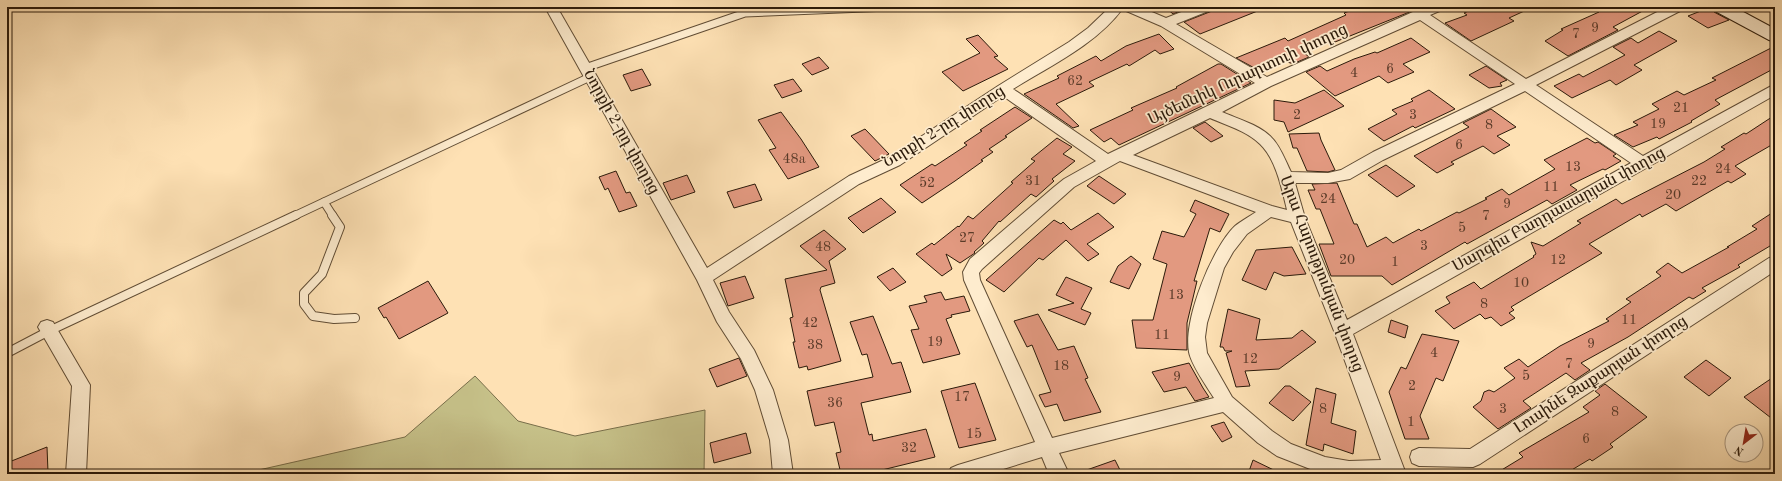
<svg xmlns="http://www.w3.org/2000/svg" width="1782" height="481" viewBox="0 0 1782 481" font-family="'Old Standard TT','Noto Serif Armenian',serif">
  <rect width="100%" height="100%" fill="#fee1b4"/>
  <filter id="stains"><feTurbulence type="fractalNoise" baseFrequency=".005" numOctaves="4"/><feColorMatrix values="0 0 0 0 .2 0 0 0 0 .09 0 0 0 0 .02 0 0 0 .5 -.17"/></filter>
  <radialGradient id="worn" r=".72"><stop offset=".6" stop-color="#630" stop-opacity="0"/><stop offset="1" stop-color="#630" stop-opacity=".3"/></radialGradient>
  <polygon fill="#c6c189" stroke="#786e4a" points="475,376 518,421 575,436 705,410 704,474 241,474 405,437"/>
  <g fill="#e29980" stroke="#2b1a0a">
    <polygon points="1165,7 1190,7 1173,14"/>
    <polygon points="1213,7 1265,7 1265,8 1200,34 1184,22 1212,11"/>
    <polygon points="1360,7 1422,7 1335,42 1332,39 1303,52 1309,57 1295,63 1290,63 1285,60 1260,71 1236,58 1285,38 1288,41 1346,15 1344,13"/>
    <polygon points="1478,7 1533,7 1509,18 1514,21 1471,41 1445,23 1467,15 1464,13"/>
    <polygon points="1590,7 1650,7 1613,27 1618,30 1568,56 1545,41 1563,30 1561,29 1599,12"/>
    <polygon points="1711,7 1714,12 1729,20 1708,28 1688,16"/>
    <polygon points="1659,31 1677,41 1634,65 1642,70 1616,85 1610,80 1572,98 1554,86 1579,74 1583,77 1625,55 1613,47 1631,38 1638,43"/>
    <polygon points="1159,34 1174,49 1160,54 1155,50 1129,66 1127,64 1089,82 1094,86 1056,104 1079,126 1073,128 1024,94 1059,78 1057,76 1096,56 1101,61 1126,46"/>
    <polygon points="978,35 998,56 994,57 1008,69 963,91 942,72 980,53 966,39"/>
    <polygon points="1411,38 1430,52 1403,64 1414,72 1388,83 1379,76 1335,96 1306,72 1320,66 1327,71 1354,59 1375,52 1377,53"/>
    <polygon points="1775,46 1775,68 1715,100 1720,104 1691,121 1692,122 1659,139 1657,137 1633,147 1614,135 1638,125 1633,122 1659,109 1652,104 1677,91 1684,95 1716,80 1712,78"/>
    <polygon points="819,57 829,68 812,75 802,64"/>
    <polygon points="1218,64 1221,64 1251,83 1119,145 1111,138 1104,142 1090,130 1133,110 1131,108 1177,88 1176,87"/>
    <polygon points="1486,66 1507,80 1500,83 1502,86 1489,88 1469,75"/>
    <polygon points="642,69 651,85 631,91 623,75"/>
    <polygon points="793,79 802,91 782,98 774,85"/>
    <polygon points="1324,90 1344,106 1288,132 1284,122 1274,120 1274,100 1295,103"/>
    <polygon points="1429,90 1455,109 1415,128 1413,126 1384,141 1368,129 1397,114 1392,110 1413,101 1411,99"/>
    <polygon points="1015,107 1032,118 1005,136 1007,137 989,149 993,152 981,160 983,161 955,181 922,203 900,185 932,164 935,166 967,145 964,143 982,131 980,130"/>
    <polygon points="1491,109 1516,127 1497,136 1510,145 1494,154 1483,146 1451,162 1454,164 1437,173 1414,156 1469,127 1463,123"/>
    <polygon points="781,112 801,139 819,167 788,179 769,150 776,148 758,120"/>
    <polygon points="1775,115 1775,143 1735,166 1746,174 1731,183 1728,181 1676,211 1666,204 1642,217 1640,214 1589,244 1602,253 1511,307 1514,310 1509,313 1515,318 1501,326 1491,317 1485,319 1480,314 1454,329 1435,311 1450,303 1446,297 1474,282 1481,289 1534,257 1533,256 1536,254 1531,242 1543,246 1581,223 1577,221 1616,199 1622,204 1704,162 1725,149 1721,147 1744,133 1746,134"/>
    <polygon points="1205,122 1223,136 1211,142 1193,128"/>
    <polygon points="865,129 889,154 875,161 851,136"/>
    <polygon points="1319,133 1321,140 1335,170 1328,172 1307,171 1297,148 1293,148 1289,134"/>
    <polygon points="1057,138 1072,147 1063,154 1075,161 1052,179 1054,181 1036,197 1031,194 1000,222 999,221 982,241 984,243 974,252 975,253 960,263 946,254 952,269 942,276 916,254 932,243 934,245 958,226 959,227 968,216 973,219 1013,183 1011,182 1035,161 1031,159"/>
    <polygon points="1587,138 1595,143 1598,142 1616,154 1613,156 1621,161 1605,170 1603,169 1570,185 1577,190 1552,204 1547,200 1467,244 1465,242 1392,285 1382,276 1331,276 1319,244 1334,244 1320,209 1316,209 1308,190 1315,190 1312,184 1337,183 1354,224 1357,224 1367,247 1386,237 1393,243 1419,229 1421,231 1457,212 1459,213 1487,199 1485,198 1502,189 1509,195 1555,169 1544,160"/>
    <polygon points="1386,165 1415,186 1397,197 1368,175"/>
    <polygon points="616,171 626,193 630,192 637,206 619,212 608,188 605,190 599,177"/>
    <polygon points="687,175 695,192 671,200 663,183"/>
    <polygon points="1099,176 1126,194 1114,204 1087,186"/>
    <polygon points="755,184 762,200 734,208 727,192"/>
    <polygon points="881,198 896,212 863,233 848,218"/>
    <polygon points="1195,200 1229,214 1220,232 1210,228 1194,281 1197,281 1187,323 1187,350 1136,348 1132,320 1153,320 1167,264 1153,259 1162,231 1184,237 1196,214 1190,211"/>
    <polygon points="1775,211 1775,243 1738,265 1740,267 1702,288 1706,291 1693,299 1689,297 1628,337 1581,363 1590,370 1575,380 1566,373 1523,401 1531,408 1498,429 1473,407 1481,401 1484,392 1489,390 1494,392 1515,378 1504,368 1519,359 1528,367 1560,346 1609,321 1606,319 1631,302 1626,299 1661,276 1656,272 1668,263 1682,273 1729,247 1727,247 1757,229 1752,226"/>
    <polygon points="1098,213 1114,227 1087,244 1099,254 1088,261 1066,240 1043,260 1039,258 1004,292 986,280 1054,220 1061,224 1063,222 1071,230"/>
    <polygon points="824,230 846,249 829,261 835,283 821,287 820,290 841,361 808,370 807,366 799,368 793,342 795,342 790,318 793,317 785,279 827,270 800,246"/>
    <polygon points="1292,247 1306,274 1284,276 1274,272 1266,290 1242,280 1256,250"/>
    <polygon points="1131,256 1141,264 1129,289 1110,282 1118,266"/>
    <polygon points="893,268 906,282 890,291 877,277"/>
    <polygon points="745,276 754,298 728,306 720,283"/>
    <polygon points="1066,277 1092,288 1081,309 1091,313 1085,325 1048,310 1074,303 1056,295"/>
    <polygon points="428,281 448,313 399,339 386,317 384,318 378,308"/>
    <polygon points="941,292 945,300 964,296 970,311 951,315 952,317 946,319 960,354 923,363 911,330 919,329 909,306 927,302 924,296"/>
    <polygon points="1228,309 1260,319 1256,340 1292,338 1302,330 1316,342 1279,369 1245,371 1250,386 1236,387 1226,353 1232,351 1225,351 1223,347 1220,347"/>
    <polygon points="1038,314 1058,350 1074,346 1088,378 1085,379 1101,412 1064,421 1057,404 1045,407 1039,395 1051,392 1032,345 1027,347 1014,321"/>
    <polygon points="873,316 892,364 901,362 911,392 861,403 869,435 872,434 873,441 926,429 935,457 882,470 883,474 841,474 836,453 841,452 834,422 815,426 807,391 873,377 867,354 862,355 850,322"/>
    <polygon points="1391,320 1408,326 1405,338 1388,332"/>
    <polygon points="1422,334 1459,341 1443,381 1436,378 1420,416 1429,439 1405,439 1389,392 1401,367 1406,369"/>
    <polygon points="739,358 747,376 717,387 709,369"/>
    <polygon points="1706,360 1731,378 1709,396 1684,377"/>
    <polygon points="1189,363 1203,388 1209,397 1195,401 1186,387 1164,392 1152,372"/>
    <polygon points="1775,376 1775,421 1744,397"/>
    <polygon points="975,383 996,440 959,448 941,391"/>
    <polygon points="1605,384 1647,417 1610,444 1613,447 1592,461 1590,459 1565,474 1495,474 1523,457 1519,453 1589,412 1583,407 1600,395 1595,391"/>
    <polygon points="1285,386 1290,386 1311,402 1293,421 1269,403"/>
    <polygon points="1316,388 1336,394 1331,423 1356,431 1353,454 1324,444 1323,451 1306,445"/>
    <polygon points="1224,422 1232,437 1222,442 1211,426"/>
    <polygon points="746,433 751,453 714,463 710,443"/>
    <polygon points="47,447 48,472 43,474 9,474 9,462"/>
    <polygon points="1115,460 1122,474 1082,474 1081,472"/>
    <polygon points="1253,460 1282,474 1248,474"/>
  </g>
  <g fill="none" stroke-linecap="round" stroke-linejoin="round">
    <g stroke="#604c34" stroke-width="9">
      <g id="lane-far1">
        <polyline points="585,68 745,13 888,7"/>
        <polyline points="324,202 333,216"/>
        <polyline points="294,216 590,77"/>
      </g>
    </g>
    <g stroke="#604c34" stroke-width="10">
      <g id="lane">
        <polyline points="332,215 340,227 322,274 304,293 304,304 313,316 334,319 355,318"/>
        <polyline points="7,353 49,331 296,215"/>
      </g>
    </g>
    <g stroke="#604c34" stroke-width="2">
      <g id="street">
        <path d="M545,7H557L707,268L849,176L890,157L998,86L1069,42L1088,28L1110,7H1140L1166,18L1194,7H1212L1211,10L1176,24L1267,77L1415,11L1426,7H1443L1442,10L1430,15L1526,79L1667,7H1683L1682,10L1536,85L1643,156L1775,84V95L1353,334L1406,474H1323L1277,456L1258,443L1223,412L1059,453L1069,474H1049L1042,457L987,474H948L951,468L958,465L1035,442L964,280L963,272L970,259L1054,187L1064,179L1096,161L1003,96L900,165L859,184L713,280L729,312L754,350L773,390L788,440L793,474H773L770,440L755,390L741,359L717,322L697,280ZM1123,8L1124,10L1161,26L1255,83L1108,154L1013,89C1050,66 1097,44 1123,8ZM1420,20L1515,84L1373,152L1341,170L1328,173L1291,172C1285,160 1280,145 1270,136C1257,124 1238,119 1222,112L1271,86ZM1525,91L1631,163L1347,320L1305,218L1295,183H1328L1350,179L1383,160ZM1210,118C1226,125 1247,131 1260,144C1276,159 1282,189 1287,210L1272,206L1133,155ZM1120,161L1256,212C1249,217 1241,221 1235,226C1212,248 1183,320 1189,352C1191,364 1207,387 1214,398L1052,438L980,280L979,273L982,269L1074,187ZM1271,217L1291,222L1334,331L1381,460L1349,461L1325,457L1291,444L1272,431L1232,397L1207,353L1205,337L1207,323L1224,268L1233,252L1247,234Z"/>
        <polygon points="1775,257 1775,271 1480,464 1473,467 1419,466 1412,463 1410,457 1412,451 1419,448 1470,449 1769,258"/>
        <polygon points="47,320 53,322 90,385 86,474 66,474 72,386 38,327 41,322"/>
      </g>
    </g>
    <g stroke="#2b1a0a" stroke-width="2">
      <polygon id="secondary" points="1712,7 1734,7 1775,29 1775,42 1769,40 1715,11"/>
    </g>
    <use href="#lane-far1" stroke="#feecce" stroke-width="7"/>
    <use href="#lane" stroke="#feecce" stroke-width="8"/>
    <use href="#street" fill="#feecce" fill-rule="evenodd"/>
    <use href="#secondary" fill="#feecce" fill-rule="evenodd"/>
  </g>
  <g text-anchor="middle" dominant-baseline="central" stroke-width="3.5" stroke-linejoin="round" paint-order="stroke">
    <g font-size="14" fill="#593a28">
      <text x="1595" y="28">9</text>
      <text x="1576" y="34">7</text>
      <text x="1390" y="69">6</text>
      <text x="1354" y="73">4</text>
      <text x="1075" y="81">62</text>
      <text x="1681" y="108">21</text>
      <text x="1297" y="115">2</text>
      <text x="1413" y="115">3</text>
      <text x="1658" y="124">19</text>
      <text x="1489" y="125">8</text>
      <text x="1459" y="145">6</text>
      <text x="794" y="159">48a</text>
      <text x="1573" y="167">13</text>
      <text x="1723" y="169">24</text>
      <text x="1033" y="181">31</text>
      <text x="1699" y="181">22</text>
      <text x="927" y="183">52</text>
      <text x="1551" y="187">11</text>
      <text x="1673" y="195">20</text>
      <text x="1328" y="199">24</text>
      <text x="1507" y="204">9</text>
      <text x="1486" y="216">7</text>
      <text x="1462" y="228">5</text>
      <text x="967" y="238">27</text>
      <text x="1424" y="246">3</text>
      <text x="823" y="247">48</text>
      <text x="1347" y="260">20</text>
      <text x="1558" y="260">12</text>
      <text x="1395" y="262">1</text>
      <text x="1521" y="283">10</text>
      <text x="1176" y="295">13</text>
      <text x="1484" y="304">8</text>
      <text x="1629" y="320">11</text>
      <text x="810" y="323">42</text>
      <text x="1162" y="335">11</text>
      <text x="935" y="342">19</text>
      <text x="1591" y="344">9</text>
      <text x="815" y="345">38</text>
      <text x="1434" y="353">4</text>
      <text x="1250" y="359">12</text>
      <text x="1569" y="364">7</text>
      <text x="1061" y="366">18</text>
      <text x="1526" y="376">5</text>
      <text x="1177" y="377">9</text>
      <text x="1412" y="386">2</text>
      <text x="962" y="397">17</text>
      <text x="835" y="403">36</text>
      <text x="1323" y="409">8</text>
      <text x="1503" y="409">3</text>
      <text x="1615" y="412">8</text>
      <text x="1411" y="422">1</text>
      <text x="974" y="434">15</text>
      <text x="1586" y="439">6</text>
      <text x="909" y="448">32</text>
    </g>
    <g font-size="16" fill="#2b1a0a" stroke="#feecce">
      <text transform="translate(1248 75) rotate(-25)">Այծեմնիկ Ուրարտուի փողոց</text>
      <text transform="translate(944 127) rotate(-32)">Նորքի 2-րդ փողոց</text>
      <text transform="translate(621 132) rotate(61)">Նորքի 2-րդ փողոց</text>
      <text transform="translate(1559 210) rotate(-29)">Սարգիս Բաղդասարյան փողոց</text>
      <text transform="translate(1321 274) rotate(69)">Արա Հարությունյան փողոց</text>
      <text transform="translate(1601 375) rotate(-33)">Լուսինե Զաքարյան փողոց</text>
    </g>
  </g>
  <rect width="1782" height="481" fill="none" stroke="#fee1b4" stroke-width="24"/>
  <rect x="8" y="8" width="1766" height="465" fill="none" stroke="#2b1a0a" stroke-width="2"/>
  <rect x="12" y="12" width="1758" height="457" fill="none" stroke="#2b1a0a"/>
  <g transform="translate(1744 443) rotate(211)"><circle r="19" fill="#feecce" stroke="#aa9880"/>
  <path d="M0-3L7 15L0 10L-7 15Z" fill="#8f2418"/>
  <text y="-6" font-size="11" font-weight="bold" text-anchor="middle" fill="#2b1a0a">N</text>
  </g>
  <rect width="100%" height="100%" filter="url(#stains)"/>
  <rect width="100%" height="100%" fill="url(#worn)"/>
</svg>
